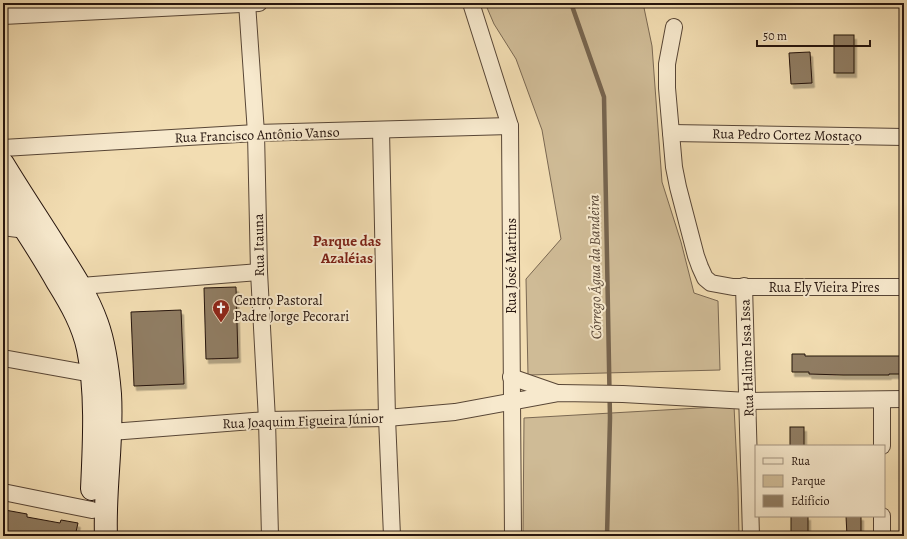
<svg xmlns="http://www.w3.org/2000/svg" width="907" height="539" viewBox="0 0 907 539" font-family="Alegreya,serif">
  <defs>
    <filter id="shadow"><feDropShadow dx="2.5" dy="4.5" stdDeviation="0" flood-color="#0004"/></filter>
  </defs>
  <rect width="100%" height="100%" fill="#f2ddb2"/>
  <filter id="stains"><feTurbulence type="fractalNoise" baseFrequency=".005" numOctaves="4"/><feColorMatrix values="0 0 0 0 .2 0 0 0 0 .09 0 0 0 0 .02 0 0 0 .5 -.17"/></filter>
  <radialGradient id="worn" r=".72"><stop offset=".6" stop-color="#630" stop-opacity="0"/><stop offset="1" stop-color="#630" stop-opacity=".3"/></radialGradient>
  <g fill="#cfbb96" stroke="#7a6852">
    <polygon points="485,3 643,3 652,46 662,182 681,242 694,293 718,301 720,370 528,375 526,279 561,239 542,130 516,59 494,24"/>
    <polygon points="734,406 738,489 739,536 523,536 524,418"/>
  </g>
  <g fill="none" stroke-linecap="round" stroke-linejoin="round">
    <polyline stroke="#76644e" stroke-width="4.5" points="571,3 604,97 610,418 607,536"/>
  </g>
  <g fill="#907d63" stroke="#25140d" filter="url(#shadow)">
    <rect x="834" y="35" width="20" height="38"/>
    <polygon points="810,52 812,83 791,84 789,53"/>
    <polygon points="236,287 238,358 206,359 204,288"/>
    <polygon points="181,310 184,384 134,386 131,312"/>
    <polygon points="792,354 805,354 805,356 904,356 904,374 889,374 889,375 843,375 809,374 809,372 792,372"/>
    <rect x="790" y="427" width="14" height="19"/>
    <polygon points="5,510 27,514 27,517 60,523 61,520 78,523 75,536 27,536 3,531 3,520"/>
    <rect x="791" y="516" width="17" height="20"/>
    <polygon points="846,516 861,516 861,536 847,536"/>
  </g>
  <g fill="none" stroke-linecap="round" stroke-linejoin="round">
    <g stroke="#584636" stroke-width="18">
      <g id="street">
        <polyline points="247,3 256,133 259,272 267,420 270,536"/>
        <polyline points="471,3 510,126 513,536"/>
        <polyline points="3,16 259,3"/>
        <polyline points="674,27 667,64 667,88 674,167 678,187 696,256 700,267 705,278 711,283 733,287 904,287"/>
        <polyline points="381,130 387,418 392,536"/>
        <polyline points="671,133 904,137"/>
        <polyline points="3,148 256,133 510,126"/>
        <polyline points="3,227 33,231"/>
        <polyline points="81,286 259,272"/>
        <polyline points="744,286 751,536"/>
        <polyline points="3,358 92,374"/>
        <polyline points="511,377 557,393"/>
        <polyline points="882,400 882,446"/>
        <polyline points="100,431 111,432 267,420 387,418 455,412 559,393 623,394 748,401 904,399"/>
        <polyline points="3,492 92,510"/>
        <polyline points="882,516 882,536"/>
      </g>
    </g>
    <g stroke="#25140d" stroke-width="24">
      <g id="secondary">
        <path d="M3,164C20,192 38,219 55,246C71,271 87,295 97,323C105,345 108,370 110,394C113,441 104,489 106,536"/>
        <path d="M3,196C22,224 41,253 58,283C71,304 83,325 88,349C97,392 94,445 92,489"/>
      </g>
    </g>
    <use href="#street" stroke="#f7e9cd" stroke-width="16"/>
    <use href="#secondary" stroke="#f7e9cd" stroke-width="22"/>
  </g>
  <defs>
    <g id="church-pin" transform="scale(0.9)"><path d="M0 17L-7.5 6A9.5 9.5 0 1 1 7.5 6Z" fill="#8f2418" stroke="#f7e9cd"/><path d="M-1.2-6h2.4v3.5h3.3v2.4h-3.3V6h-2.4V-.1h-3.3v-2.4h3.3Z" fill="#fff"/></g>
  </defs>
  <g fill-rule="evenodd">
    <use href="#church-pin" x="221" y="308"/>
  </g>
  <g text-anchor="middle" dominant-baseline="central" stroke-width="4" stroke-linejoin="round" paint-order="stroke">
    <g font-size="14" fill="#25140d" stroke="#f7e9cd">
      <text transform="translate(257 135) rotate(-2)">Rua Francisco Antônio Vanso</text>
      <text transform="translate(787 135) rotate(1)">Rua Pedro Cortez Mostaço</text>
      <text transform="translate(259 245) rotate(-91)">Rua Itauna</text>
      <text transform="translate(511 266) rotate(-90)">Rua José Martins</text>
      <text x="824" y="287">Rua Ely Vieira Pires</text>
      <text transform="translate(747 358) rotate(-92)">Rua Halime Issa Issa</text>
      <text transform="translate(303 421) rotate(-2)">Rua Joaquim Figueira Júnior</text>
    </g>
    <g font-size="14" fill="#25140d" stroke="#f7e9cd" text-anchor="start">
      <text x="234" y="300">Centro Pastoral<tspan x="234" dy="16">Padre Jorge Pecorari</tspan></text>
    </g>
    <g font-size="15" font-weight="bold" fill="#7a1f14" stroke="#f7e9cd">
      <text x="347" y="241">Parque das<tspan x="347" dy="17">Azaléias</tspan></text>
    </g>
    <g font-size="15" font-style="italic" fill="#5b4939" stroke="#f7e9cd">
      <text transform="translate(595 267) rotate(-91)">Córrego Água da Bandeira</text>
    </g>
  </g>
  <rect width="907" height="539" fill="none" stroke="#f2ddb2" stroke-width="16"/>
  <rect x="4" y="4" width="899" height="531" fill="none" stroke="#25140d" stroke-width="2"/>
  <rect x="8" y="8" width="891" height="523" fill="none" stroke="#25140d"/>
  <rect x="755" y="445" width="130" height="72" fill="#f7e9cd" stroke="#a39480"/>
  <rect x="763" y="458" width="20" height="6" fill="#f7e9cd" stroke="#a39480"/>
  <text x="791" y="465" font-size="12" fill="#25140d">Rua</text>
  <rect x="763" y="475" width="20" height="12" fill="#cfbb96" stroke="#a39480"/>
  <text x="791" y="485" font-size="12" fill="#25140d">Parque</text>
  <rect x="763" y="495" width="20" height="12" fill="#907d63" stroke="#a39480"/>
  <text x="791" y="505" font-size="12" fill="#25140d">Edifício</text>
  <path d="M757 40v6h113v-6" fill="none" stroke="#25140d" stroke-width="2"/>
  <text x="763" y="40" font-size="12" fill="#25140d" stroke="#f7e9cd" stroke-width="3" paint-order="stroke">50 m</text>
  <rect width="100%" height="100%" filter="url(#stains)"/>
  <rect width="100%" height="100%" fill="url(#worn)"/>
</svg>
